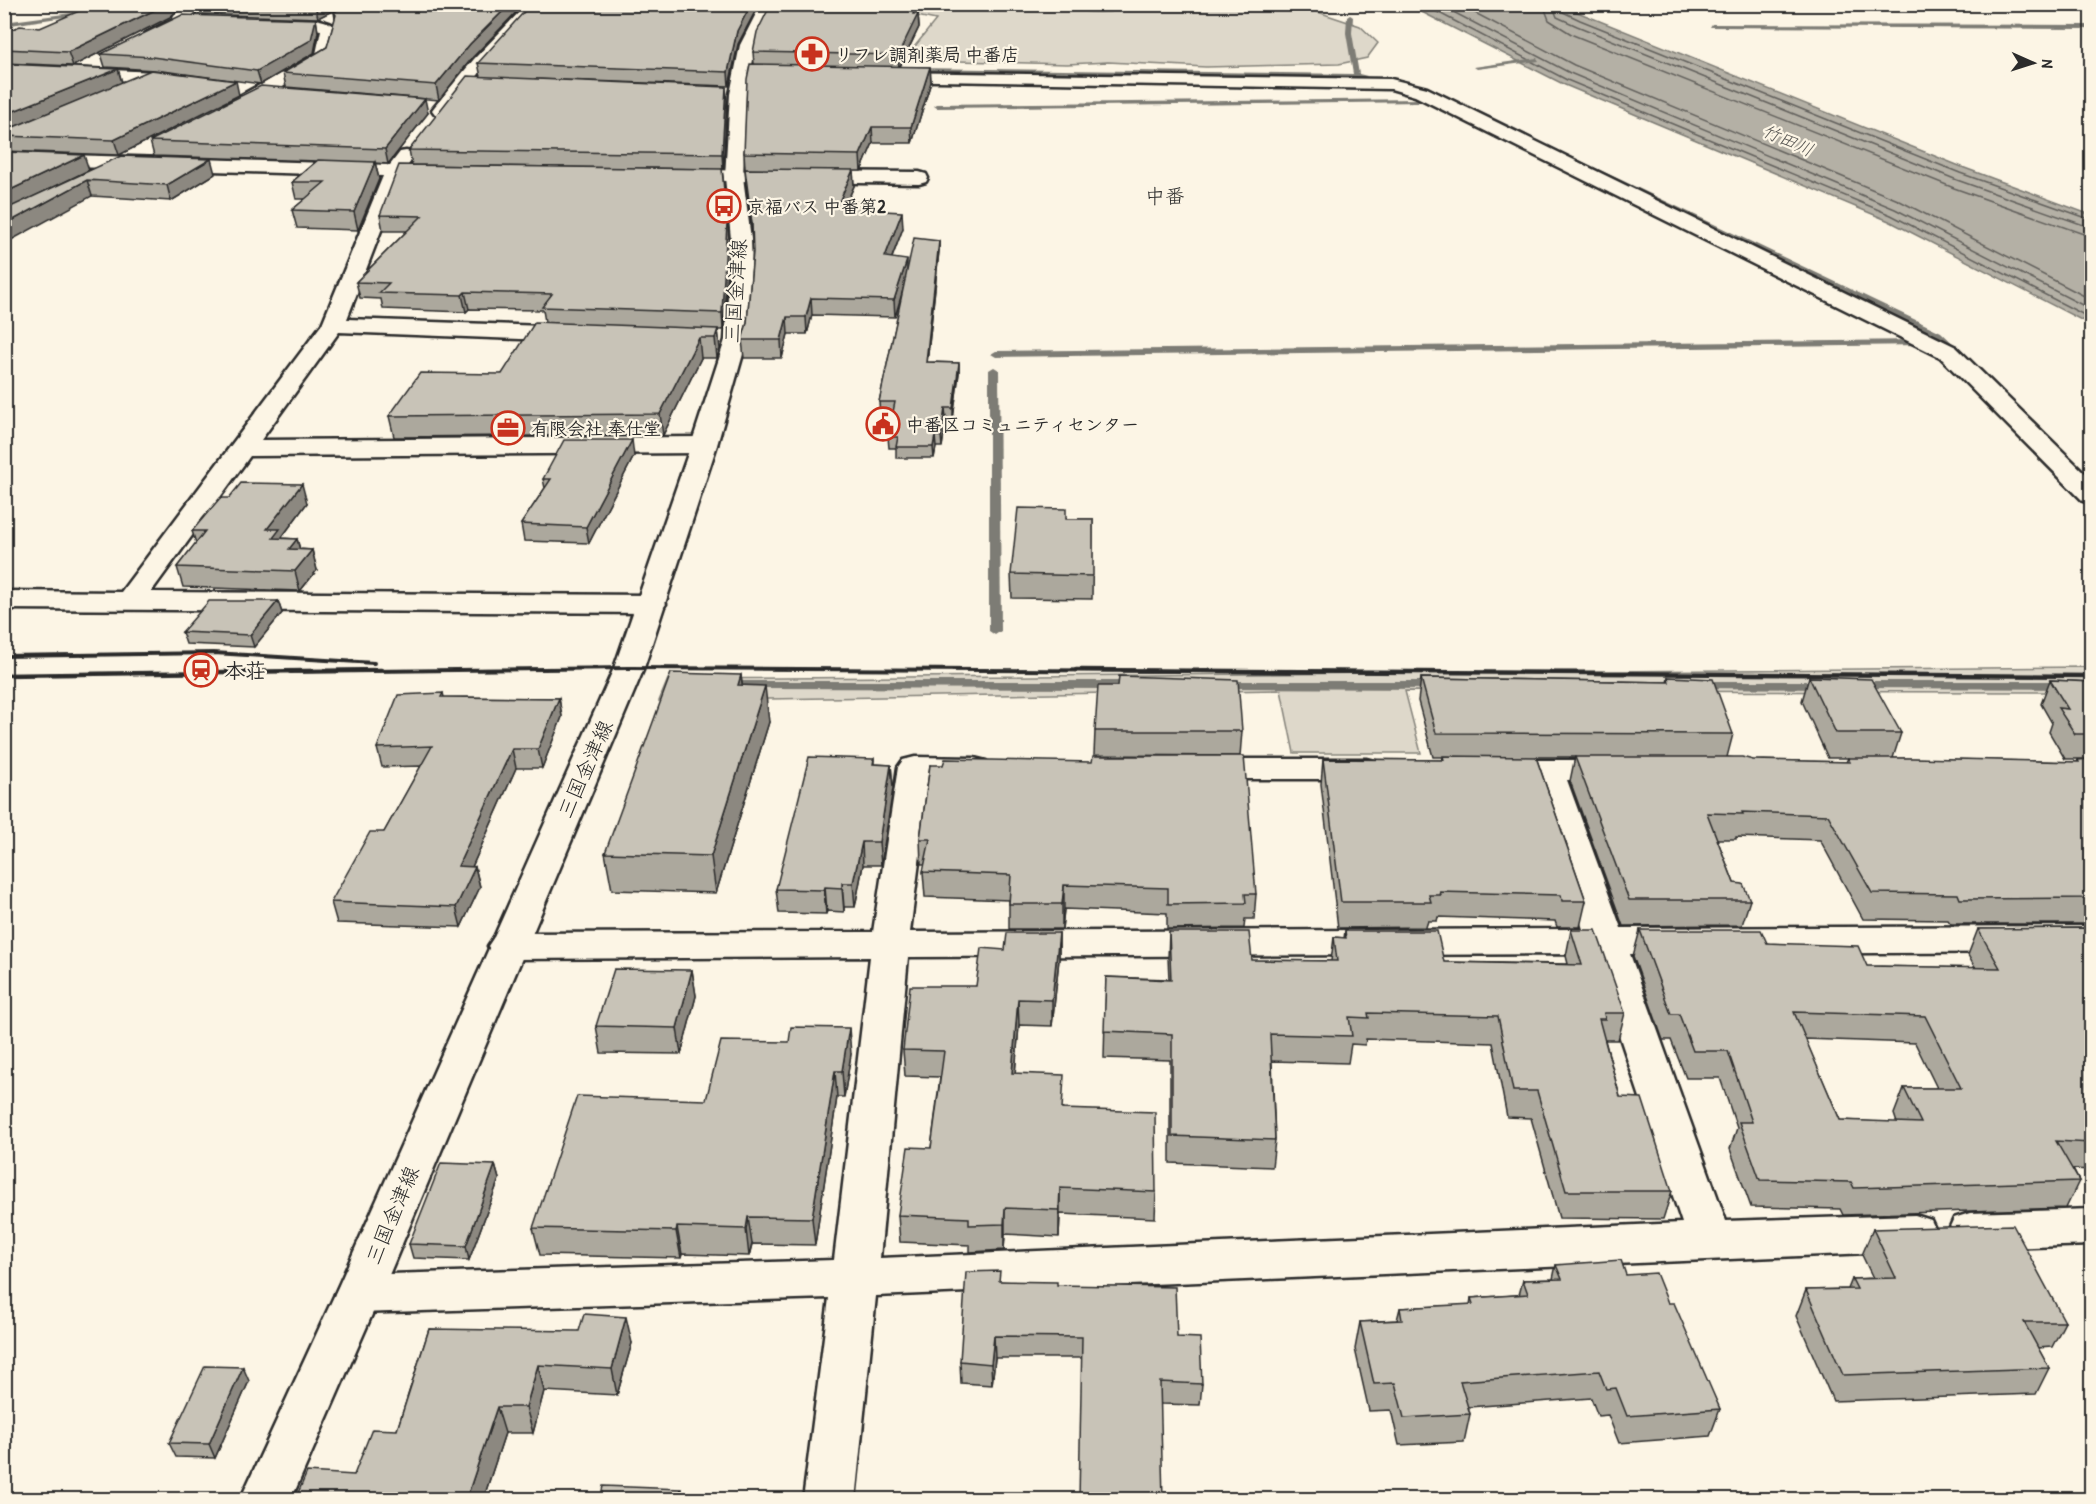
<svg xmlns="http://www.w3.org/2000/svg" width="2096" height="1504" viewBox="0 0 2096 1504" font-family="'Patrick Hand','Klee One',sans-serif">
  <rect width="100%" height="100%" fill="#fcf5e5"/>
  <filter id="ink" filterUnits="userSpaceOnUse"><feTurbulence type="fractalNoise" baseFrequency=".0167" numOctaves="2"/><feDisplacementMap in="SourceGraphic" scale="12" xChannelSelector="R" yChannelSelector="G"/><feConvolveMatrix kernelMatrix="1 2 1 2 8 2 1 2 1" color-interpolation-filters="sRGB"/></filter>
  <g filter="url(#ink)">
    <g fill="#ded8ca" stroke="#84827a" stroke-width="1.5">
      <path d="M899,4C945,4 993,1 1039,4C1069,7 1105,21 1134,4L1297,5L1360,26L1378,43L1367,58L1339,64L1206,67L1108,62L1067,64L918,60L907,56L936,20L917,16Z"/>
      <polygon points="2092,667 2091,692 1405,691 1421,753 1294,753 1281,690 659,701 668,679"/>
    </g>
    <polygon fill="#b4b0a5" stroke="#7d7b74" stroke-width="1.5" points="1408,5 1560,5 1962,167 2091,215 2091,325 1889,221 1565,85"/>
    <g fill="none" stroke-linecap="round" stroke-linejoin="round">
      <g stroke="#62605c" stroke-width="1.5">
        <polyline points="1422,4 1567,80 1891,215 2092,319"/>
        <polyline points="1438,4 1570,73 1895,209 2092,310"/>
        <polyline points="1458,4 1574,65 1898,200 2092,300"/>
        <polyline points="1543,4 1549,20 1573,35 1954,188 2092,237"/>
        <polyline points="1552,4 1557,17 1577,26 1957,180 2092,228"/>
        <polyline points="1560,4 1563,12 1580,20 1960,173 2092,220"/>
      </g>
      <g fill="#7d7b74" fill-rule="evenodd">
        <polygon points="94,10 92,13 4,26 4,22"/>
        <polygon points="1350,15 1353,17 1352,33 1359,74 1367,76 1364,78 913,72 910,70 913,68 1353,74 1346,33 1347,17"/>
        <polygon points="1712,24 2092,25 2092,29 1710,27"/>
        <polygon points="1537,58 1539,61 1477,69 1474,67"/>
        <polygon points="1434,91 1941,332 1965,355 1957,357 1935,336 1432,94"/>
        <polygon points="1423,99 1425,102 937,108 934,106 937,104"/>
        <polygon points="1919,340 1922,341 1922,345 996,357 991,354 996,351"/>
        <polygon points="994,367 999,370 1001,631 995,635 989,631 989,370"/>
        <polygon points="726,681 1135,681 1141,685 1135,689 721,688 720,685 721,682"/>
        <polygon points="1221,681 1438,681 1444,685 1438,689 1216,688 1215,685"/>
        <polygon points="1698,681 1822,681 1828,685 1822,689 1693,688 1692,685 1693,682"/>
        <polygon points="1857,681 2092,681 2092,689 1852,688 1851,685 1852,682"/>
      </g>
      <g stroke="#2b2b2b" stroke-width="5">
        <g id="minor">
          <polygon points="188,4 205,4 189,18 190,20 188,23 156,39 146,39 143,36 146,33 173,19 174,15"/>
          <polygon points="527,4 543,4 486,65 447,114 435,114 432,110 435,106 474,59"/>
          <path d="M273,17C290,19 324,15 337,28L331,56L267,97L237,112H225L222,108L225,104L316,54L321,30L268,25L265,22L268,19Z"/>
          <polygon points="4,65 155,72 188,78 190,81 182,86 155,82 4,75"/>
          <polygon points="886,72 1391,79 1427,88 1956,347 2092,480 2092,503 2083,501 1940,357 1415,96 1391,89 880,80 878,77 880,74"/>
          <polygon points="406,151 412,152 415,156 408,165 447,168 449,172 447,176 402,176 347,319 572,327 580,329 583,334 580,339 572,341 339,332 261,440 704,437 713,440 717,445 713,450 704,453 250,456 151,592 651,595 661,598 666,604 661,610 651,613 4,609 4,591 121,592 322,324 383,176 4,165 4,153 390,165 400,152"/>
          <polygon points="678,170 919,172 926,174 928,178 926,182 919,184 671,180 669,176 671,172"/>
          <path d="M915,757L974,758L986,761L991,768L986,775L974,778L930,777L910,932L1583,929L1534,780H1496L1484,777L1479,770L1484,763L1496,760H1619L1631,763L1636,770L1631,777L1619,780H1567L1621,928L2092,926V952L1630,954L1726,1221L1915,1215L1931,1220L1937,1233L1931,1246L1915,1251L876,1296L855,1500H803L829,1298L358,1313L342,1308L335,1294L342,1280L358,1275L834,1260L870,957L507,959L494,955L488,946L494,937L507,933L873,932L898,767L903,760ZM1592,954L1682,1223L880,1258L908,957Z"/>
          <polygon points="1199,759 1367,759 1379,762 1384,769 1379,776 1367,779 1199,779 1187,776 1182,769 1187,762"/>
          <polygon points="2092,1209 2092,1245 1970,1249 1954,1244 1948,1231 1954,1218 1970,1213"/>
        </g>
      </g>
      <g stroke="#2b2b2b" stroke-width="5">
        <polygon id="major" points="761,4 776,4 756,45 746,94 743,177 751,239 752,268 747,340 717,445 644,668 381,1294 291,1500 240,1500 335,1294 614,668 691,445 725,340 730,268 731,239 725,177 730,94 740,45"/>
      </g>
      <use href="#minor" fill="#fcf5e5" fill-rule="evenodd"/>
      <use href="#major" fill="#fcf5e5" fill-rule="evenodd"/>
      <g stroke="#2b2b2b" stroke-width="4">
        <polyline points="4,656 214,653 374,663"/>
        <polyline points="290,672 629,668 1350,672"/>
      </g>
      <g stroke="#2b2b2b" stroke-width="4.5">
        <polyline points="1076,670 2092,676"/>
        <polyline points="4,675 381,670"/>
      </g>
    </g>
    <g fill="#aca89d" stroke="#2b2b2b" stroke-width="1.5" fill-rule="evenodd">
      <polygon points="193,4 346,4 318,18 196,14"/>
      <polygon points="349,4 524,4 472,58 439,100 286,87 283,73 327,47 335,19 334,12"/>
      <polygon points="771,4 922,4 918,14 919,27 900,67 930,67 931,82 912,143 873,143 861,171 853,171 854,186 847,202 868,210 903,228 892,258 907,271 939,241 939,251 927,362 959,363 959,373 953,419 946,419 942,447 936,447 934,458 896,458 896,448 889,448 888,437 893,413 880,413 879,402 903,291 895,317 812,315 807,334 788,334 782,358 744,358 742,340 747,323 753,252 752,228 746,184 744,153 754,64 753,52"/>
      <polygon points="170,17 73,66 4,63 4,28 13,29 40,28"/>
      <polygon points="316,19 318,32 314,53 261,84 155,70 105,67 101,54"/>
      <polygon points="738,44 729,86 534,79 727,101 723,169 722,169 729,239 723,330 718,330 720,349 717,358 701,358 663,435 394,437 389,416 502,374 545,322 543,310 469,309 466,312 383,309 381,299 360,298 356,282 407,231 383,231 380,215 710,169 412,165 409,150 481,77 478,63"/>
      <polygon points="4,64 118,69 122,82 239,95 119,155 4,151"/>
      <polygon points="428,113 388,164 375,163 379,179 358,230 297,228 292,210 305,199 296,199 292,182 316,161 154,156 150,141"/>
      <polygon points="4,152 89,170 65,182 215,174 171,201 92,196"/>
      <polygon points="634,456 589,543 524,541 521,524 545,488 543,479"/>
      <polygon points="307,503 282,537 282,538 297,539 300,549 312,550 317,570 300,591 183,587 177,567 196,543 192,531"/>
      <polygon points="1066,519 1093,519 1092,599 1012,598 1011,574"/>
      <polygon points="278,601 282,613 254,647 186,644 182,632"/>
      <polygon points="741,675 742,685 769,722 716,893 612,890 605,853"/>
      <polygon points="1668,677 1733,734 1727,757 1753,760 1846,762 1848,758 1828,758 1802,701 1809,677 1901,733 1893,758 2077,762 2078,760 2091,759 2091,924 1951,924 1948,920 1863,919 1820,840 1736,837 1736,839 1717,839 1734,883 1750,900 1742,925 1623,926 1570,781 1575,757 1536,757 1586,901 1580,927 1557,927 1555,921 1438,917 1437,921 1428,921 1426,927 1338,928 1321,784 1323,759 1442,760 1443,757 1433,757 1418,701 1421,678 1667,682"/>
      <polygon points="2050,680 2091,682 2091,759 2065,759 2049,732 2052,723 2041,704"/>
      <polygon points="1118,686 1242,731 1240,756 1094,755 1095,731"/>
      <polygon points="443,693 444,697 559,698 562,717 542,768 516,768 472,867 475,867 480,887 461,927 337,923 331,902 384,832 421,766 382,767 377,748"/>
      <polygon points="874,759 874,764 891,765 893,788 881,865 863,865 855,907 844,907 844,912 827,911 826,914 779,913 776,889"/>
      <polygon points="930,765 1256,894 1254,919 1245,919 1244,928 1167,929 1167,913 1064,909 1062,929 1009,929 1009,900 925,897 923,872 925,864 921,864 920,839"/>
      <path d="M2091,928V1170L2073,1169L2079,1181L2066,1208L1843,1215L1840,1209L1751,1207L1730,1149L1737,1128L1720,1078H1686L1671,1040H1663L1633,956L1640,930L1767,943L1867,966L1975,968L1968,955L1978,929ZM1805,1039L1915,1043L1937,1088H1904L1894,1114L1897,1123L1840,1120Z"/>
      <polygon points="1571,930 1625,1013 1618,1040 1605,1040 1620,1097 1672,1191 1663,1219 1559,1218 1531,1118 1507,1117 1493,1043 1366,1039 1365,1045 1351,1044 1348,1063 1272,1061 1275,1140 1272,1167 1170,1163 1170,1060 1104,1058 1106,977 1169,979 1168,958 1169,932 1252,960 1331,961 1334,937 1344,938 1345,931 1444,962 1568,964 1566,956"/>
      <polygon points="1059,933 1059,959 1052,1026 1019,1025 1015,1073 1063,1109 1156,1192 1155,1218 1060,1214 1059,1237 1005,1234 1004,1250 970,1252 970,1245 900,1242 898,1215 931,1148 940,1077 905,1076 903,1050 976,986 1005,950"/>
      <polygon points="692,970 696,996 681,1054 601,1053 596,1026"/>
      <polygon points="851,1054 844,1097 837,1097 815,1245 752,1244 749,1256 682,1254 681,1258 540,1255 533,1228 706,1100"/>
      <polygon points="495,1165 499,1179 469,1260 413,1258 409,1244"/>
      <polygon points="1873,1229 2065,1322 2052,1347 2038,1348 2049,1368 2036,1394 1833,1401 1796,1316 1806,1290 1848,1289 1852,1279 1873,1278 1862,1255"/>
      <polygon points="1556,1265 1626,1275 1668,1303 1720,1409 1710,1436 1619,1443 1608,1415 1598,1416 1591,1398 1468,1407 1470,1414 1464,1442 1399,1445 1391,1410 1369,1411 1355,1349 1360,1322 1397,1320 1400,1308 1470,1305 1471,1298 1519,1295 1523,1280 1553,1279"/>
      <polygon points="1000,1281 1057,1285 1177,1337 1202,1384 1200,1405 1161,1404 1082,1358 995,1358 992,1385 961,1383 960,1361"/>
      <polygon points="429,1329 632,1343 617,1395 544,1391 533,1433 505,1433 483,1500 295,1500 354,1475 397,1430"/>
      <polygon points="249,1381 215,1458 176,1457 169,1443"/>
    </g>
    <g fill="#8c8880" stroke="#2b2b2b" stroke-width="1.5">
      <polygon points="167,4 184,4 170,17 73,66 68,52"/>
      <polygon points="315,4 346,4 318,18 315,5"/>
      <polygon points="510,4 524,4 472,58 439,100 436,85 470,44"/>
      <polygon points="751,4 759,4 738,44 729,86 728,72 737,31"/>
      <polygon points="916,4 922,4 918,15 919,27 899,68 898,55"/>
      <polygon points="316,19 318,32 314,53 261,84 257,71"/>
      <polygon points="930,67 931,82 912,143 911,127"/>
      <polygon points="118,69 122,83 4,131 4,115"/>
      <polygon points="236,81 239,95 119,155 114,140"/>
      <polygon points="726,87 727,101 723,169 722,154"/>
      <polygon points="425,99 428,113 388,164 385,149"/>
      <polygon points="872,127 873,143 861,171 860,155"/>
      <polygon points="84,155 89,170 4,211 4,193"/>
      <polygon points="211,159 215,174 171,201 167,185"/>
      <polygon points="375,162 379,179 358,230 354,212"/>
      <polygon points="722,169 729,239 723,330 722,313"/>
      <polygon points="853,170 854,186 840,217 839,202"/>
      <polygon points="87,180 92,196 4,244 4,225"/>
      <polygon points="902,212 903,228 886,273 885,257"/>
      <polygon points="939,241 939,251 926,373 926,362"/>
      <polygon points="907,260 907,276 895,317 894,300"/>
      <polygon points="465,292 469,309 466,312 462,295"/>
      <polygon points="811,298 812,315 807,334 806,317"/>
      <polygon points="787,317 788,334 782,358 781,340"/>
      <polygon points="718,329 720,349 717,358 715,338"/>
      <polygon points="699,338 701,358 663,435 660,414"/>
      <polygon points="959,363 959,373 953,419 953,408"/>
      <polygon points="945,408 946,419 942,447 941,436"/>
      <polygon points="935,436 936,447 934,458 933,447"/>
      <polygon points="632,440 634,456 589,543 586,527"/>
      <polygon points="302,484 307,503 282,537 285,548 275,545 267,529"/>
      <polygon points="297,539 302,558 289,549"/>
      <polygon points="312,550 317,570 300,591 295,571"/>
      <polygon points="278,601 282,613 254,647 250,635"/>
      <polygon points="741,675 745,710 738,685"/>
      <polygon points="765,686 769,722 716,893 711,856"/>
      <polygon points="559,698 562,717 542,768 538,749"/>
      <polygon points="512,749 516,768 463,887 458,866"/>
      <polygon points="891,765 893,788 881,865 879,842"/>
      <polygon points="862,842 863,865 855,907 853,883"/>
      <polygon points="475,867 480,887 461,927 456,907"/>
      <polygon points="842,883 844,907 844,912 842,888"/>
      <polygon points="1064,885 1064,909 1062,929 1062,904"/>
      <polygon points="825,887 827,911 826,914 824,890"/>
      <polygon points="1059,933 1059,959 1052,1026 1052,1000"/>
      <polygon points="692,970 696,996 681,1054 677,1028"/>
      <polygon points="1018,999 1019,1025 1013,1099 1012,1073"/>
      <polygon points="849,1028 851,1054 844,1097 842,1071"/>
      <polygon points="835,1071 837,1097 815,1245 812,1218"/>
      <polygon points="495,1165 499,1179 469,1260 466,1246"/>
      <polygon points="1060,1188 1060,1214 1059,1237 1059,1210"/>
      <polygon points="1005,1208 1005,1234 1004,1250 1004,1224"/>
      <polygon points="748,1217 752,1244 749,1256 746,1229"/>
      <polygon points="677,1227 682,1254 681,1258 676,1231"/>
      <polygon points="626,1317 632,1343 617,1395 612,1369"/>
      <polygon points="994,1336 995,1358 992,1385 991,1364"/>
      <polygon points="538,1365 544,1391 533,1433 526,1407"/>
      <polygon points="243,1367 249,1381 215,1458 209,1444"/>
      <polygon points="497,1407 505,1433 483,1500 466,1500"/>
      <polygon points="681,1489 684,1500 679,1500"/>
    </g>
    <g fill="#c8c3b7" stroke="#2b2b2b" stroke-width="1.5" fill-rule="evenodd">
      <polygon points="95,4 167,4 68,52 4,49 4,28 13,29 20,26 40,28"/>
      <polygon points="349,4 510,4 470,44 436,85 283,73 327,47 336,15 334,12"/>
      <polygon points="531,4 751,4 737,31 728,72 478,63"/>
      <polygon points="771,4 916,4 913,14 918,14 898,55 753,52 757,32"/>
      <polygon points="182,15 316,19 311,40 257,71 152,57 101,54"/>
      <polygon points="4,64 118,69 4,115"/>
      <polygon points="750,64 930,67 911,127 872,127 860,155 744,153 747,79"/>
      <polygon points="151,70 236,81 114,140 4,136 4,131"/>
      <polygon points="467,76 726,87 722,154 409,150"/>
      <polygon points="261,86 425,99 385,149 150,141"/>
      <polygon points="4,152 84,155 4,193"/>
      <polygon points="121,156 211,159 167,185 87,180 4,225 4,210"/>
      <polygon points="318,160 375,162 354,212 292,210 325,182 292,182"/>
      <polygon points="399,165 722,169 727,223 722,313 542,307 552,294 465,292 462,295 379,293 389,283 356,282 422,216 380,215"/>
      <polygon points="745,169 853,170 839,202 867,202 864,210 902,212 885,257 907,260 894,300 811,298 806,317 787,317 781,340 742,340 747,323 753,252 752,223"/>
      <polygon points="914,238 939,241 926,362 959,363 953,408 945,408 941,436 935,436 933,447 896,447 898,437 888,437 895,402 879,402"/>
      <polygon points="535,322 718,329 715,338 699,338 660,414 389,416 420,373 502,374"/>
      <polygon points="564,440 632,440 586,527 521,524 551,479 543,479"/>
      <polygon points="241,483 302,484 267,529 280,529 273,538 297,539 289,549 312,550 295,571 177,567 205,531 192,531 220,498 229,498"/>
      <polygon points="1018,508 1066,509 1066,519 1093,519 1093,576 1011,574"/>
      <polygon points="209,601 278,601 250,635 182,632"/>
      <polygon points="671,673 741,675 738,685 765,686 711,856 605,853"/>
      <polygon points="1119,676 1238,680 1242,731 1095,731 1098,686 1118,686"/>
      <polygon points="1668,677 1713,679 1733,734 1436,733 1421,678 1669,682"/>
      <polygon points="1809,677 1871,679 1901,733 1836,733"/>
      <polygon points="2050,680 2091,682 2091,734 2075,734 2058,708 2068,709"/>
      <polygon points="443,693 441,697 559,698 538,749 512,749 458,866 475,867 456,907 331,902 370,832 384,832 432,746 377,748 398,695"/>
      <polygon points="1093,756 1244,756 1256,894 1245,894 1246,903 1168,904 1168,888 1064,885 1062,904 1009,904 1011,875 923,872 930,839 920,839 930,765 943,765 945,759 1092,762"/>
      <polygon points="1443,756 1536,757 1586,901 1562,901 1561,895 1440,892 1441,895 1429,895 1431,902 1341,902 1323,759 1444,760"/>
      <polygon points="809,757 874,759 873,764 891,765 879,842 862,842 853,883 842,883 842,888 825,887 824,890 776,889"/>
      <polygon points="1575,757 1742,757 1753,760 1850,762 1848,758 1914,758 2079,762 2078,760 2091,759 2091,898 1960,899 1958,894 1872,893 1828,815 1742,812 1743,814 1707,813 1734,883 1743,884 1750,900 1629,900"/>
      <path d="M2091,928V1143L2056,1141L2079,1181L1854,1188L1851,1182L1760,1180L1739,1122H1752L1728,1051H1693L1679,1014H1671L1640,930H1761L1767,943L1858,946L1867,966L2000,968L1978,929ZM1794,1012L1925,1016L1961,1088H1904L1921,1123L1840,1120Z"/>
      <polygon points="1571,930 1596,930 1625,1013 1604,1013 1605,1019 1599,1019 1620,1097 1642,1098 1672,1191 1566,1191 1537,1091 1513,1091 1498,1016 1368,1013 1369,1018 1349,1017 1352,1036 1270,1034 1275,1140 1172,1136 1172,1034 1104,1031 1106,977 1171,980 1169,932 1249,932 1252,960 1337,961 1334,937 1346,938 1345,931 1437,931 1444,962 1582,965"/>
      <polygon points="1007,933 1059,933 1052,1000 1018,999 1012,1073 1064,1075 1062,1109 1155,1112 1156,1192 1060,1188 1059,1210 1005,1208 1004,1224 969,1225 969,1218 898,1215 908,1147 931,1148 944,1051 903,1050 910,986 976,986 981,948 1005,950"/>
      <polygon points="614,969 692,970 677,1028 596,1026"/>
      <polygon points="791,1027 849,1028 842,1071 835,1071 812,1218 748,1217 746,1229 677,1227 676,1231 533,1228 577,1096 706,1100 721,1041 789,1042"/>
      <polygon points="441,1163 495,1165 466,1246 409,1244"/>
      <polygon points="2013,1225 2065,1322 2024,1322 2049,1368 1843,1375 1806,1290 1857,1289 1852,1279 1896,1278 1873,1229"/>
      <polygon points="1621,1260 1626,1275 1656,1273 1668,1303 1674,1303 1720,1409 1627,1416 1616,1388 1606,1389 1599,1371 1460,1381 1470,1414 1404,1418 1395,1383 1374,1384 1360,1322 1402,1320 1400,1308 1473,1304 1471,1298 1528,1294 1523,1280 1562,1279 1556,1265"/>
      <polygon points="1000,1271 999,1281 1057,1282 1057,1285 1175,1287 1177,1337 1200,1338 1202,1384 1160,1382 1163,1500 1079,1500 1082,1337 994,1336 991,1364 960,1361 966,1272"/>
      <polygon points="584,1314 626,1317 612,1369 538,1365 526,1407 497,1407 466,1500 295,1500 307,1472 354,1475 372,1429 397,1430 429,1329 579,1331"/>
      <polygon points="205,1366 243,1367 209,1444 169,1443"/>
      <polygon points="603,1486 681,1489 679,1500 600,1500"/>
    </g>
  </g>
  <defs>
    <g id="pharmacy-ring" transform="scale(1.725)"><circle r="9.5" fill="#fcf5e5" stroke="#c8321e" stroke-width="1.5"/><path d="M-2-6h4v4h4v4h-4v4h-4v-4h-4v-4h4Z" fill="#c8321e"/></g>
    <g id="bus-ring" transform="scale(1.725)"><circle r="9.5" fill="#fcf5e5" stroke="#c8321e" stroke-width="1.5"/><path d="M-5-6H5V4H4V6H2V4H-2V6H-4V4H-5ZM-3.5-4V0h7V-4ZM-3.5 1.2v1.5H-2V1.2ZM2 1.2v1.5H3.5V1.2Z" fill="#c8321e"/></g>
    <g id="civic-ring" transform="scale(1.725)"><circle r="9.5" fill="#fcf5e5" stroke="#c8321e" stroke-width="1.5"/><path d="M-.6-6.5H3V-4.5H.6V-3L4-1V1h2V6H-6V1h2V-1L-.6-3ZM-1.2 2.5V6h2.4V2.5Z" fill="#c8321e"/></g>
    <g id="office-ring" transform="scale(1.725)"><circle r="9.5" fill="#fcf5e5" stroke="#c8321e" stroke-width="1.5"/><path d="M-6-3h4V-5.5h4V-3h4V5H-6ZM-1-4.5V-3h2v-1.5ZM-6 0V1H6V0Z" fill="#c8321e"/></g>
    <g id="station-ring" transform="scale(1.725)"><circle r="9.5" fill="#fcf5e5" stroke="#c8321e" stroke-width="1.5"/><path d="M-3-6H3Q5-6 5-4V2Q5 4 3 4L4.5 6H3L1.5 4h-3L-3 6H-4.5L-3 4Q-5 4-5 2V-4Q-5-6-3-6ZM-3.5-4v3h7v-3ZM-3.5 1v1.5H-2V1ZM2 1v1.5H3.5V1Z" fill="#c8321e"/></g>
  </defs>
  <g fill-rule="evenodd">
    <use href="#pharmacy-ring" x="812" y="54"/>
    <use href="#bus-ring" x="724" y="206"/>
    <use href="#civic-ring" x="883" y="424"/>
    <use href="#office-ring" x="508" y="428"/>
    <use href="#station-ring" x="201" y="670"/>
  </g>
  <g text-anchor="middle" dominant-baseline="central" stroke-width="4.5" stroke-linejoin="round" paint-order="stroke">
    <g font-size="18" font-weight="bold" fill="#2b2b2b" stroke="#fcf5e5" text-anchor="start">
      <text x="835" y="54">リフレ調剤薬局 中番店</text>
      <text x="747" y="206">京福バス 中番第2</text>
      <text x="906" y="424">中番区コミュニティセンター</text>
      <text x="531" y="428">有限会社 奉仕堂</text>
    </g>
    <g font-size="18" font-style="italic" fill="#545350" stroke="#fcf5e5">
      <text transform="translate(1788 140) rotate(24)">竹田川</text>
    </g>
    <g font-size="20" fill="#2b2b2b" stroke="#fcf5e5">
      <text x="1165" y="195">中番</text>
    </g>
    <g font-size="21" fill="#2b2b2b" stroke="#fcf5e5">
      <text transform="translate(735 291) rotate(-86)">三国金津線</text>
      <text transform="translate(585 769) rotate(-66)">三国金津線</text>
      <text transform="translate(392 1215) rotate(-67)">三国金津線</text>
    </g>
    <g font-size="21" font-weight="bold" fill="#2b2b2b" stroke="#fcf5e5" text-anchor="start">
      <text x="224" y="670">本荘</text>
    </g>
  </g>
  <rect width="2096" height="1504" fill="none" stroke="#fcf5e5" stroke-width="24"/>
  <rect x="12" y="12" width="2072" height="1480" fill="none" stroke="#2b2b2b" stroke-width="2" filter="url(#ink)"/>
  <g transform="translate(2033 63) rotate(93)" stroke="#fcf5e5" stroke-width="4.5" paint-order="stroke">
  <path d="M0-4.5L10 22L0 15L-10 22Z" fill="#2b2b2b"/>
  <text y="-9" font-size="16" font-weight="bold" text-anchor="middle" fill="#2b2b2b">N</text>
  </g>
</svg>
